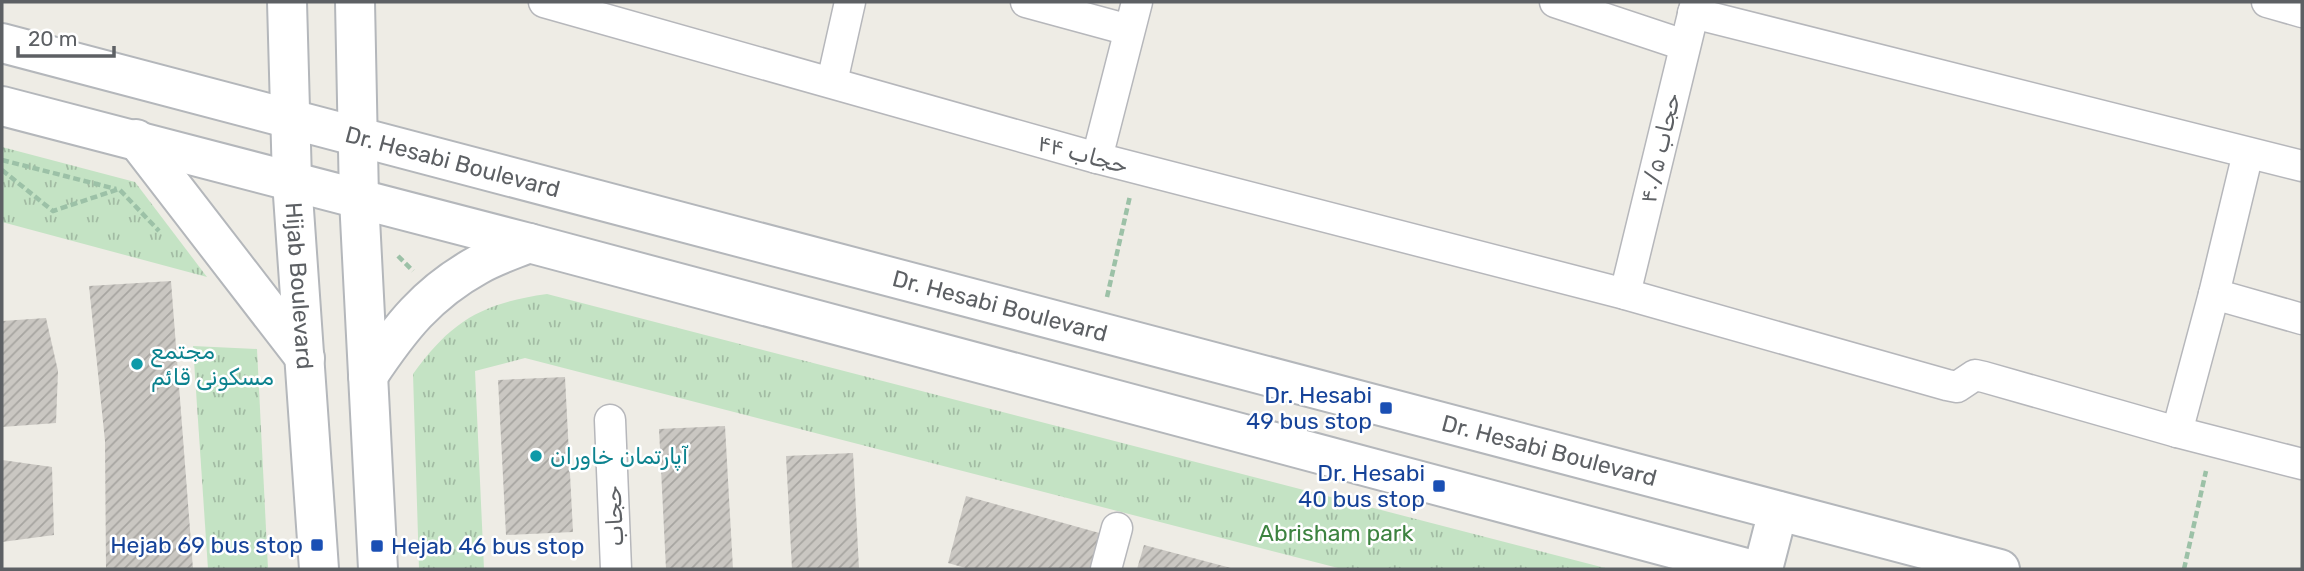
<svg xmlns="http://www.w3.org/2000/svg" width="2304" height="571" viewBox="0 0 2304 571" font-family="Rubik,Vazirmatn,sans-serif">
  <defs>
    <pattern id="grass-tufts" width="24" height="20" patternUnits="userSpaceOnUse" patternTransform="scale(1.75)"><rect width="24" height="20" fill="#c4e3c4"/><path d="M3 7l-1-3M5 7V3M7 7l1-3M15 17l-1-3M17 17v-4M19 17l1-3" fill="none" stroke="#a2bba3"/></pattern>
    <pattern id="building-hatch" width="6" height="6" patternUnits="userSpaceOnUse" patternTransform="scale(1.75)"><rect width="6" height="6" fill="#cac7c2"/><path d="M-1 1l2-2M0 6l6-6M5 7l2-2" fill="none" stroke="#a7a5a1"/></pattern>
  </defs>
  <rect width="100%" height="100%" fill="#eeece5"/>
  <g fill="url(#grass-tufts)">
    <polygon points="2,147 135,182 207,277 2,222"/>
    <path d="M547,294L1609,569H1342L525,358L475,371L484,569H419L413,374C451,321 482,303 547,294Z"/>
    <polygon points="193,346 257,349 268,569 208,569"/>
  </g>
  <g fill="url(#building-hatch)">
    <polygon points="171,281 193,569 106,569 105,441 89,286"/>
    <polygon points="46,318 58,371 56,423 2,427 2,321"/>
    <polygon points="565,377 573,532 506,535 498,380"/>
    <polygon points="725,426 733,569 666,569 659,429"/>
    <polygon points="853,453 859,569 792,569 786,456"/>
    <polygon points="2,460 52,467 54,535 2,542"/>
    <polygon points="966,496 1103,534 1093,569 969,569 948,563"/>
    <polygon points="1144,545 1231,568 1231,569 1137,569"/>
  </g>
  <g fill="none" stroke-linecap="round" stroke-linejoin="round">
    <g stroke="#b6b7bb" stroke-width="33">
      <g id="minor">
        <polyline points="544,2 1097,158 1625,294 1947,385 1957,387 1975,375 1984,377 2177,432 2302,464"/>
        <polyline points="1026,2 1129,30"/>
        <polyline points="1555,2 1684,45"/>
        <polyline points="2267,2 2302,12"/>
        <polyline points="1693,13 2302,166"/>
        <polyline points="832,82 850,2"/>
        <polyline points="1097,158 1137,2"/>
        <polyline points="1625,294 1696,2"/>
        <polyline points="2214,294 2302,319"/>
        <polyline points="610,420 616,569"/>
        <polyline points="2177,432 2214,294 2248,153"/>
        <polyline points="1106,569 1117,528"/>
      </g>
    </g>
    <g stroke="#b4b7bb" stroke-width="42">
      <g id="secondary">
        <path id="s1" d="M287,2L292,181L319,569"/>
        <polyline points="355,2 359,199 378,569"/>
        <path id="s2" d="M2,43L2000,569"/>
        <polyline points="2,106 529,243 1750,569"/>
        <polyline points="136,139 305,358"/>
        <path d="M368,376C400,328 427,293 478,265C494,256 512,250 529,243"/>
        <polyline points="1763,569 1778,511"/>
      </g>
    </g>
    <g stroke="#9cc1a7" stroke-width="4.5" stroke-dasharray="7 3.5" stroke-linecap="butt">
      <polyline points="2,160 116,189"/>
      <polyline points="2,170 53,211 119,189 159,231"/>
      <polyline points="398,256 413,271"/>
      <polyline points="1107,297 1130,196"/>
      <polyline points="2184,569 2206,471"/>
    </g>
    <use href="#minor" stroke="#fff" stroke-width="30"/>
    <use href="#secondary" stroke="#fff" stroke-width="38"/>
  </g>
  <g fill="#0f9aa8" stroke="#fff" stroke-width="2.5">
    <circle cx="137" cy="364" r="7"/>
    <circle cx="536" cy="456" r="7"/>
  </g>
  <g fill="#1a4fb4" stroke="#fff" stroke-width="2.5">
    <rect x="1379" y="401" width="14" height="14" rx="3.5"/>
    <rect x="1432" y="479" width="14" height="14" rx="3.5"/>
    <rect x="310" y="538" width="14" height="14" rx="3.5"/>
    <rect x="370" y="539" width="14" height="14" rx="3.5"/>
  </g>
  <g text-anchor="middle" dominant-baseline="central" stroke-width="5" stroke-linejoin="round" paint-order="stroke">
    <g font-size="23" fill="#5d6064" stroke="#fff">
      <text transform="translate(1660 148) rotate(-77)">حجاب ۴۰/۵</text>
      <text transform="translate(1083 154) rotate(15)">حجاب ۴۴</text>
      <text stroke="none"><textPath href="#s2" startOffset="466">Dr. Hesabi Boulevard</textPath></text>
      <text stroke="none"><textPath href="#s1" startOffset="284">Hijab Boulevard</textPath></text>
      <text stroke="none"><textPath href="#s2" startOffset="1032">Dr. Hesabi Boulevard</textPath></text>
      <text stroke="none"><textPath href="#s2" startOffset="1600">Dr. Hesabi Boulevard</textPath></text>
      <text transform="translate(614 516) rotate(-93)">حجاب</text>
    </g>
    <g font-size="23" fill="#0d838f" stroke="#fff" text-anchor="start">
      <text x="151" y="351">مجتمع<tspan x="151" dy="26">مسکونی قائم</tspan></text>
      <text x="550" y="456">آپارتمان خاوران</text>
    </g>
    <g font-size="23" fill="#164399" stroke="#fff" text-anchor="end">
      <text x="1372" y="395">Dr. Hesabi<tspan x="1372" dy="26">49 bus stop</tspan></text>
      <text x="1425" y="473">Dr. Hesabi<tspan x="1425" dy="26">40 bus stop</tspan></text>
      <text x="303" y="545">Hejab 69 bus stop</text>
      <text x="391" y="546" text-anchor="start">Hejab 46 bus stop</text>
    </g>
    <g font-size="23" fill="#3d8340" stroke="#fff">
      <text x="1336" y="533">Abrisham park</text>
    </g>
  </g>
  <rect width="2304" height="571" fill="none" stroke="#5d6064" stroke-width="7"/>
  <path d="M18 46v10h96v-10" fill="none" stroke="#5d6064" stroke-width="3.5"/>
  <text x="28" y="46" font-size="21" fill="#5d6064" stroke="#ffffff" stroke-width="5" paint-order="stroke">20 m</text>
</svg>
